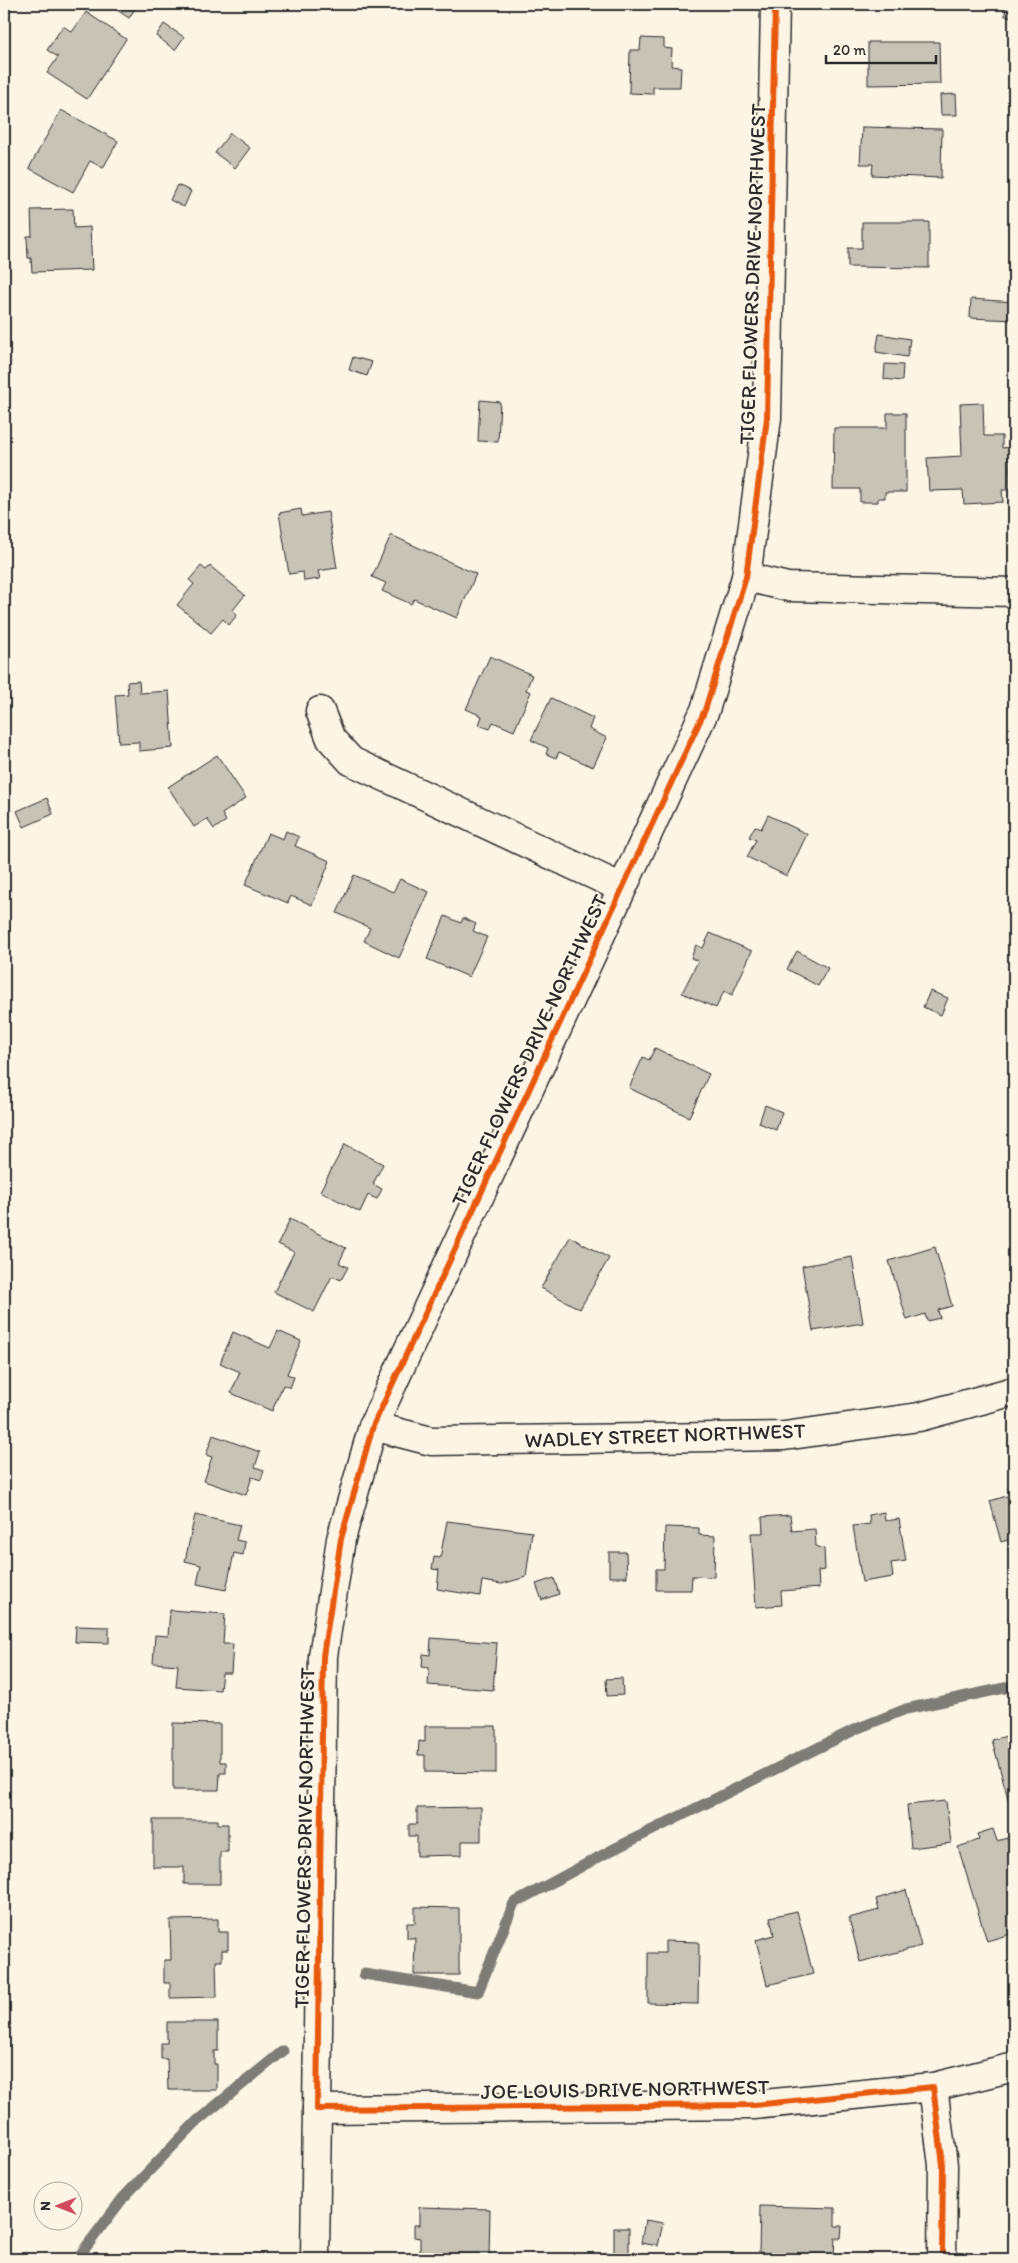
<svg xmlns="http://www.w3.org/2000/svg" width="1018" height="2263" viewBox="0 0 1018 2263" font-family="Itim,sans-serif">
  <rect width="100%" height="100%" fill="#fcf5e5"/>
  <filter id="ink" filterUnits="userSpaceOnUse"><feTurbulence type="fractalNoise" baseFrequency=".02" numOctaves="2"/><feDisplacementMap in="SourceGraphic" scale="10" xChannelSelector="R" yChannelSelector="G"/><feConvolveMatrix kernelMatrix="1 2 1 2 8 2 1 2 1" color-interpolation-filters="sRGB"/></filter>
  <g filter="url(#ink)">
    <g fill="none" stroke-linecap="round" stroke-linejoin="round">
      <g stroke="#7d7b74" stroke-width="11">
        <polyline points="364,1974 478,1992 514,1903 612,1850 856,1729 906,1709 1014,1686"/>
        <polyline points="77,2259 123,2198 197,2121 283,2051"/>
      </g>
    </g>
    <g fill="#c8c3b7" stroke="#2b2b2b">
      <polygon points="108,4 138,4 129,18"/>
      <polygon points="1006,4 1014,4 1014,17 1005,16"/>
      <polygon points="86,12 126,39 87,99 47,73 58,57 47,50 63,26 72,32"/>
      <polygon points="164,24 184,37 175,50 156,36"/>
      <polygon points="641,38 664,39 664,48 672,49 671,66 681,67 680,87 653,87 653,94 629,93 630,50 640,50"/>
      <polygon points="868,42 939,42 940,84 868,85"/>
      <polygon points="956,94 957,115 941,115 940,95"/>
      <polygon points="61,110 118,141 103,168 90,161 73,192 29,168"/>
      <polygon points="862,127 942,129 941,178 872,175 873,164 860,164"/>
      <polygon points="230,133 250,148 235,168 215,153"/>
      <polygon points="177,185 191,191 184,207 170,200"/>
      <polygon points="73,209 74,228 90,227 92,270 32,272 31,258 28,258 27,236 32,236 31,210"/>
      <polygon points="862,222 929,222 929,268 848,267 848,248 862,248"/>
      <polygon points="971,299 1014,302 1014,320 970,318"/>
      <polygon points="879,334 910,339 907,357 876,352"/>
      <polygon points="353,357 372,362 367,376 349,370"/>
      <polygon points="885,364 903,365 902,381 884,379"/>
      <polygon points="480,400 500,402 498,442 478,441"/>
      <polygon points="983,403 984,436 1002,436 1002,448 1009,447 1010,490 1002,490 1003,502 964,504 963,490 929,491 927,458 962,456 960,404"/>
      <polygon points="887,413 906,413 906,492 885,492 885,498 878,498 878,502 860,502 860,489 833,489 834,428 887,428"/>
      <polygon points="301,509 302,516 328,512 337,568 318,571 320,579 304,581 303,572 289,574 279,513"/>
      <polygon points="391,535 476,574 457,618 414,599 411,604 382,591 386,583 372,577"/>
      <polygon points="201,566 206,570 210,566 245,595 233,610 237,615 229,625 223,619 211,633 177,605 194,584 189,580"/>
      <polygon points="490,656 532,675 526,690 531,692 514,731 493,722 490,729 479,725 482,716 466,709"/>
      <polygon points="139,681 140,693 169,691 173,748 139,751 139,742 119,743 115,695 128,694 127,682"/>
      <polygon points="551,698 593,718 589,729 607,738 593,767 559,752 556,758 546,754 548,748 531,740"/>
      <polygon points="217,755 246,798 222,814 226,821 214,829 207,819 194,827 168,787"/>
      <polygon points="47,798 53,814 24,827 17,811"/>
      <polygon points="768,815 807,834 787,876 747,857 756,840 749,837 755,826 761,829"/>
      <polygon points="286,831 299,837 295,846 330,861 312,905 291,896 288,903 245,885 268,833 283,839"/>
      <polygon points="354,875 393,892 400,879 429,892 399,958 364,941 370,928 337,913"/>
      <polygon points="445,916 461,923 463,918 476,924 473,931 487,937 469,977 427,959"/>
      <polygon points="710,933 752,951 732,995 724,991 716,1008 682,993 698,961 691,958 696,945 703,948"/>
      <polygon points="797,951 828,968 818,986 787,969"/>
      <polygon points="930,991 948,998 941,1015 923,1007"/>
      <polygon points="655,1048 709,1074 689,1117 629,1088 643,1057 649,1060"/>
      <polygon points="765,1105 782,1112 776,1130 759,1123"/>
      <polygon points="345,1144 383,1164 373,1184 382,1189 377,1199 368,1195 360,1212 320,1191"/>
      <polygon points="290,1219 346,1248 339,1263 348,1267 341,1280 332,1276 314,1312 274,1292 294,1252 278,1244"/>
      <polygon points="570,1237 609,1258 580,1309 541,1288"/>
      <polygon points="935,1247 952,1306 938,1310 940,1318 927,1321 925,1314 907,1320 889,1261"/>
      <polygon points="852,1257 863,1323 813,1331 802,1266"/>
      <polygon points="278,1331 301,1341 287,1374 294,1377 290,1388 283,1385 272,1411 231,1393 240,1372 220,1363 233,1332 270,1348"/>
      <polygon points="213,1435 260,1452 255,1467 264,1470 261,1480 252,1477 246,1495 204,1481 212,1457 206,1455"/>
      <polygon points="1014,1486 1014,1538 1001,1542 990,1501 1010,1495 1008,1488"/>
      <polygon points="884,1512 885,1521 899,1519 906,1561 891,1563 893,1577 862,1582 853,1526 870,1524 869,1515"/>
      <polygon points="195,1515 240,1525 236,1540 245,1542 243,1555 234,1553 226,1590 197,1584 201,1565 185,1561"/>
      <polygon points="790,1515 792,1531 815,1529 816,1546 824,1549 825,1570 818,1571 819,1588 781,1591 782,1605 756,1607 751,1533 763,1533 762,1517"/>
      <polygon points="447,1521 532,1532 526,1577 502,1584 482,1581 480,1596 437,1589 439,1570 432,1569 434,1557 440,1558"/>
      <polygon points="665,1527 699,1528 699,1535 715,1536 714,1577 692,1576 691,1590 656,1590 656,1569 664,1569"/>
      <polygon points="609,1552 626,1552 627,1577 609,1577"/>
      <polygon points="554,1578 559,1594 542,1600 536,1584"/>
      <polygon points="170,1610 225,1614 223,1644 233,1644 231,1673 222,1673 220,1690 176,1687 178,1665 153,1663 155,1635 168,1636"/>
      <polygon points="76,1626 109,1627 109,1643 75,1642"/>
      <polygon points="431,1638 497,1643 493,1690 428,1685 429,1668 422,1667 423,1654 430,1655"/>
      <polygon points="622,1678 623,1695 607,1696 606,1679"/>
      <polygon points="173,1723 220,1724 220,1762 226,1762 226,1773 220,1773 219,1790 173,1790"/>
      <polygon points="425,1726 496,1726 496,1773 425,1772 425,1755 418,1755 419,1741 425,1742"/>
      <polygon points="1014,1734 1014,1813 1012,1813 992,1740"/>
      <polygon points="946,1801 951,1843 911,1848 907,1805"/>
      <polygon points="481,1807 481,1841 462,1841 462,1855 417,1856 417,1836 409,1836 409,1824 417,1824 417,1808"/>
      <polygon points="153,1820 218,1820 218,1824 228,1824 228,1852 220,1852 220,1884 184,1884 184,1867 153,1867"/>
      <polygon points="993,1829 997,1841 1007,1838 1014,1861 1014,1933 987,1941 958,1847 979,1840 977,1834"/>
      <polygon points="906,1890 921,1946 860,1962 849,1918 879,1910 876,1899"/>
      <polygon points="415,1907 459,1908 459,1975 414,1975 415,1938 407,1938 407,1923 415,1923"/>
      <polygon points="797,1911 813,1974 767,1985 756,1940 774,1935 770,1917"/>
      <polygon points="218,1919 218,1932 228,1932 228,1950 222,1950 222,1961 216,1961 217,1997 170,1998 170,1983 164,1983 164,1960 171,1960 170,1920"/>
      <polygon points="665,1941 699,1942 698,2004 648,2003 648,1953 665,1953"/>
      <polygon points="167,2022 218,2022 218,2051 214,2051 214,2064 217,2064 217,2090 168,2090 167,2059 161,2059 161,2043 167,2043"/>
      <polygon points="760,2206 835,2208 835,2226 842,2226 841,2238 835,2238 834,2255 759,2253"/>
      <polygon points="419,2207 490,2209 489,2256 420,2254 420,2238 414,2237 414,2225 419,2225"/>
      <polygon points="645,2220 663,2223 658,2246 641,2243"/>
      <polygon points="614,2228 629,2228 629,2253 614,2254"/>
      <polygon points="208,2255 208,2259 165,2259 165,2256"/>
    </g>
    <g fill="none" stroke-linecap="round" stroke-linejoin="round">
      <g stroke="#2b2b2b" stroke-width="31">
        <g id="street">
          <polyline points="746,577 788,587 1014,592"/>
          <polyline points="320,711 331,739 351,761 622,888"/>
          <polyline points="373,1426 431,1441 784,1436 919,1417 1014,1391"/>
          <polyline points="933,2087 943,2165 942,2259"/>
          <polyline points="317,2109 754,2105 933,2087 1014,2067"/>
          <polyline points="315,2259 323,1656 341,1539 373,1426 705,710 746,577 767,418 775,4"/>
        </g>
      </g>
      <use href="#street" stroke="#fcf5e5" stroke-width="28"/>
      <g stroke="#fcf5e5" stroke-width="9">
        <polyline id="cycleway" points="775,4 767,418 746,577 705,710 373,1426 341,1539 323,1656 317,2109 754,2105 933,2087 943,2165 942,2259"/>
      </g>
      <use href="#cycleway" stroke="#e8590c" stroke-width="6"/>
    </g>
  </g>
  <g text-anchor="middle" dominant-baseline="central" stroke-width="4" stroke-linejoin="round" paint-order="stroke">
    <g font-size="21" fill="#2b2b2b" stroke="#fcf5e5">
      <text transform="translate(752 274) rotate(-88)">TIGER FLOWERS DRIVE NORTHWEST</text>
      <text transform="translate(529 1050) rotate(-65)">TIGER FLOWERS DRIVE NORTHWEST</text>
      <text transform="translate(665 1435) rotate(-2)">WADLEY STREET NORTHWEST</text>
      <text transform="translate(304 1838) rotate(-89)">TIGER FLOWERS DRIVE NORTHWEST</text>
      <text transform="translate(625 2089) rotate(-1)">JOE LOUIS DRIVE NORTHWEST</text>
    </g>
  </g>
  <rect width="1018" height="2263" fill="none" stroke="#fcf5e5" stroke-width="20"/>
  <rect x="10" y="10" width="998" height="2243" fill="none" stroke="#2b2b2b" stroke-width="2" filter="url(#ink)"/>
  <g transform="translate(58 2206) rotate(270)"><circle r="24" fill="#fcf5e5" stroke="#a8a49b"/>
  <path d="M0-4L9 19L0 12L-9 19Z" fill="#d1495b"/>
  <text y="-8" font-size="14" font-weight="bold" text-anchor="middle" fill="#2b2b2b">N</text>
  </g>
  <path d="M826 55v8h110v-8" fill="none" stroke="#2b2b2b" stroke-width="2.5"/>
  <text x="833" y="55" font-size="15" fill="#2b2b2b" stroke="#fcf5e5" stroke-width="4" paint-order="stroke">20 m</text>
</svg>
